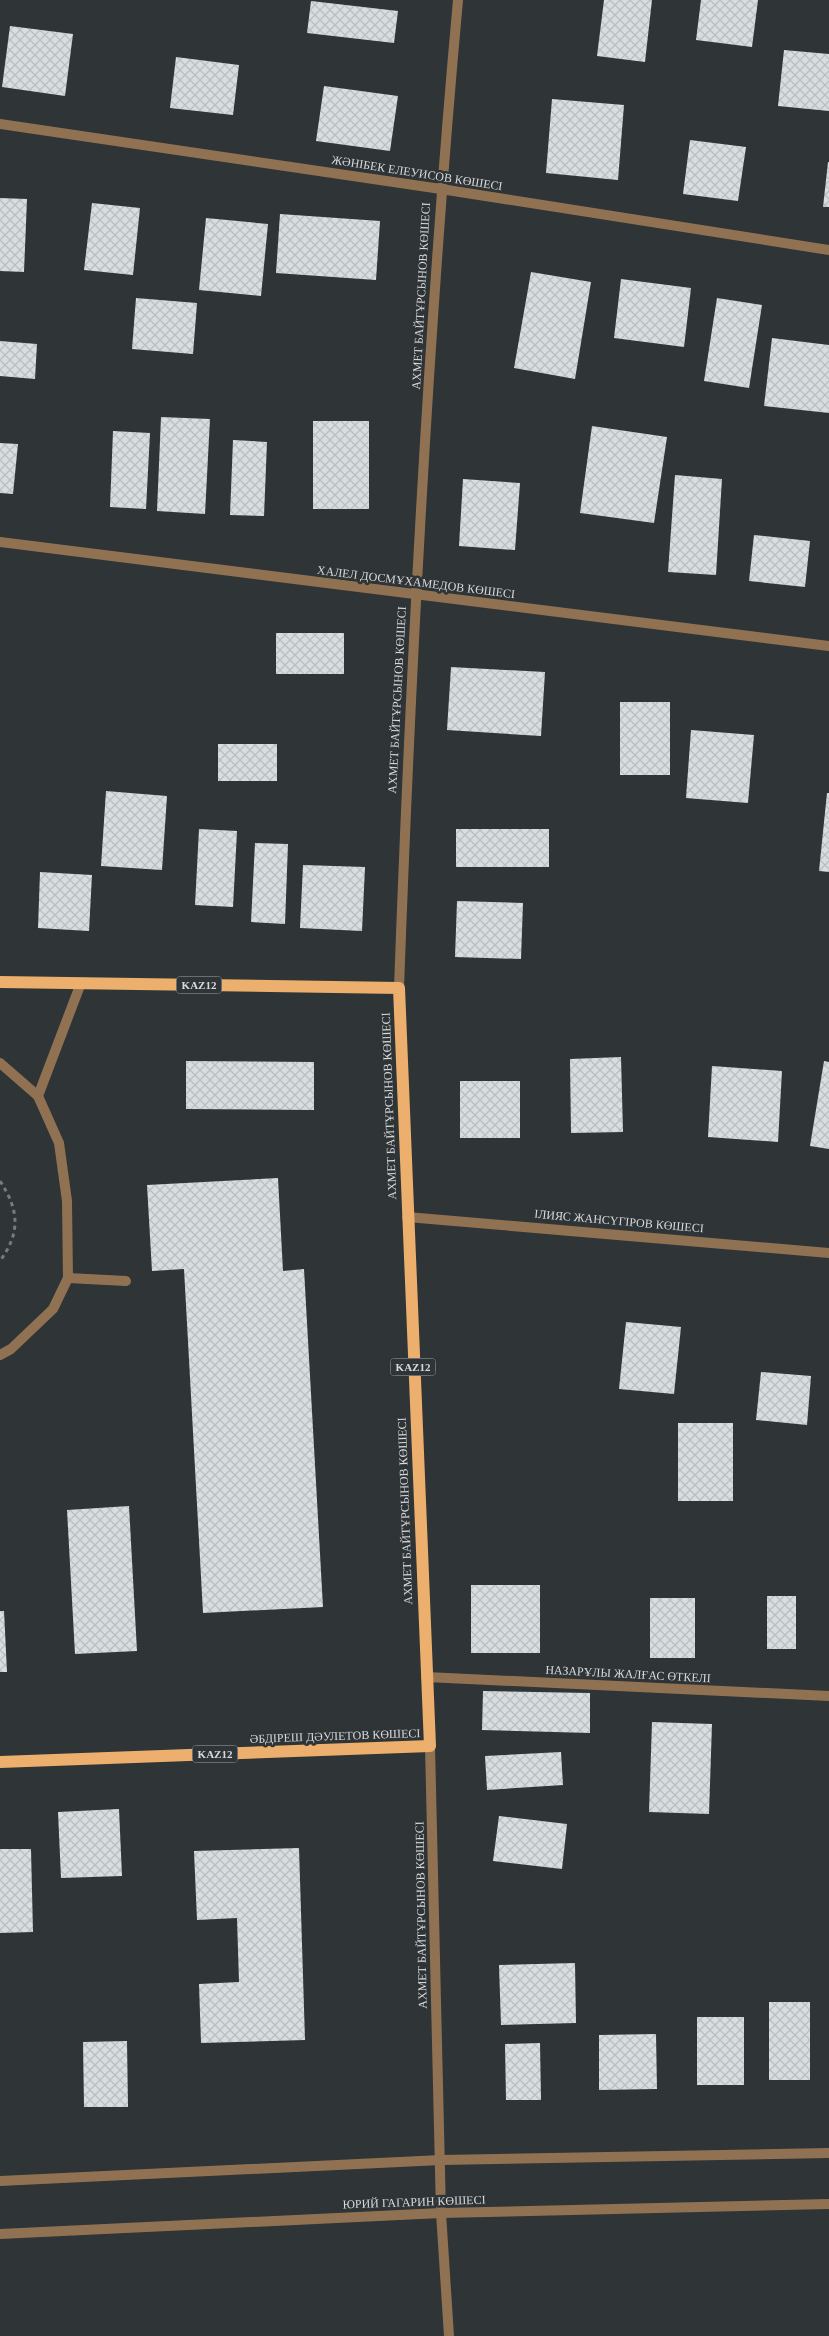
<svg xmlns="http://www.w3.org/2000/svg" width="829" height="2336" viewBox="0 0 829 2336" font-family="'Times New Roman',serif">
  <defs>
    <pattern id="building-cross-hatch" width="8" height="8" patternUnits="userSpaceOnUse" patternTransform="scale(1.25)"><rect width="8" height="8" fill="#d8dde0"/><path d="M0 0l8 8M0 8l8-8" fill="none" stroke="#babec0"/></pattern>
  </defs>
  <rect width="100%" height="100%" fill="#2f3436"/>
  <g fill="url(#building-cross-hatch)">
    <polygon points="604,0 652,0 645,62 597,56"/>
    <polygon points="701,0 758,0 752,47 696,40"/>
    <polygon points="311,1 398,11 394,43 307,33"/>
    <polygon points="10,26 73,34 65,96 2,87"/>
    <polygon points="784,50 829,54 829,111 778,106"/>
    <polygon points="176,57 239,65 233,115 170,108"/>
    <polygon points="324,86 398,96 390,151 316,141"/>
    <polygon points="552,99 624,105 618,180 546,173"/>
    <polygon points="690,140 746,147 738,201 683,194"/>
    <polygon points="828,162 829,162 829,207 823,207"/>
    <polygon points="0,198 27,199 24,272 0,271"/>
    <polygon points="92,203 140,208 133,275 84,270"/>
    <polygon points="280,214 380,221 376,280 276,273"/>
    <polygon points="206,218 268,224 261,296 199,290"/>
    <polygon points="531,272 591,282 575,379 514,368"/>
    <polygon points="621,279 691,288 684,347 614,338"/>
    <polygon points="136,298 197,303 193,354 132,349"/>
    <polygon points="717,298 762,305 749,388 704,381"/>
    <polygon points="772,338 829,345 829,413 764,406"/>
    <polygon points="0,341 37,344 35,379 0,376"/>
    <polygon points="161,417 210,419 205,514 157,511"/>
    <rect x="313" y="421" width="56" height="88"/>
    <polygon points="592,426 667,437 654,523 580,513"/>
    <polygon points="113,431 150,433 146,509 110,507"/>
    <polygon points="233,440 267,442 264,516 230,515"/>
    <polygon points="0,443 18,444 13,494 0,493"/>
    <polygon points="675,475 722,479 716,575 668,572"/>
    <polygon points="463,479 520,483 515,550 459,546"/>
    <polygon points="754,535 810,541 805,587 749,581"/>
    <rect x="276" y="633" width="68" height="41"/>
    <polygon points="451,667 545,672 541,736 447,730"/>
    <rect x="620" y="702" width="50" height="73"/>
    <polygon points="691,730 754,735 748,803 686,798"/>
    <rect x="218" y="744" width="59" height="37"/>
    <polygon points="106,791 167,796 162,870 101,866"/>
    <polygon points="827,793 829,793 829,872 819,871"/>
    <polygon points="199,829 237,831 233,907 195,905"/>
    <rect x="456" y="829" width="93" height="38"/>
    <polygon points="255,843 288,844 285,924 251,922"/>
    <polygon points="303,865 365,867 362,931 300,928"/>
    <polygon points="40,872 92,875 89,931 38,928"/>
    <polygon points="457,901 523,903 521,959 455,957"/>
    <polygon points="621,1057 623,1132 571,1133 570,1059"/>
    <polygon points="186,1061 314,1062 314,1110 186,1109"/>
    <polygon points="824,1061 829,1062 829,1149 810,1146"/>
    <polygon points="712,1066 782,1071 778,1142 708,1137"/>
    <rect x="460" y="1081" width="60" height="57"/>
    <polygon points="278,1178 283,1271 304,1269 323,1607 203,1613 184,1269 152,1271 147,1185"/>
    <polygon points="626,1322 681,1327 674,1394 619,1389"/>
    <polygon points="761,1372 811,1376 807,1425 756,1420"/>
    <rect x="678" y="1423" width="55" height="78"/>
    <polygon points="129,1506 137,1651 75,1654 67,1510"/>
    <rect x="471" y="1585" width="69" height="68"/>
    <rect x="767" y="1596" width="29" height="53"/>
    <rect x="650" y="1598" width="45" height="60"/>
    <polygon points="0,1611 4,1611 7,1672 0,1672"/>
    <polygon points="483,1691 590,1693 590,1733 482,1730"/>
    <polygon points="652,1722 712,1724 709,1814 649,1812"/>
    <polygon points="561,1752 563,1785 487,1790 485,1756"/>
    <polygon points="119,1809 122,1876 61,1878 58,1812"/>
    <polygon points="499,1816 567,1824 562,1869 493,1861"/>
    <polygon points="299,1848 305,2040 201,2043 199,1984 239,1982 237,1918 197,1920 194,1851"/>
    <polygon points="0,1849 31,1849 33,1932 0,1933"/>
    <polygon points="575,1963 576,2023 501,2025 499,1965"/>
    <rect x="769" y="2002" width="41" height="78"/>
    <rect x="697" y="2017" width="47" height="68"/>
    <polygon points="656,2034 657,2089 599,2090 599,2035"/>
    <polygon points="127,2041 128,2107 84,2107 83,2042"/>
    <polygon points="540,2043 541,2100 506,2100 505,2044"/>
  </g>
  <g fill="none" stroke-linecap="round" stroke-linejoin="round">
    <path stroke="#777b7d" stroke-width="3" stroke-dasharray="4 4" stroke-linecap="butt" d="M0,1181C19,1210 21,1232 0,1261"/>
    <g stroke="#907253" stroke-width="10">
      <polyline points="0,1063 38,1096"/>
      <polyline points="68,1278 126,1281"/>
      <polyline points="0,1355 11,1349 53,1309 68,1278 67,1201 59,1143 38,1096 81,983"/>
      <polyline points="441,2213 449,2336"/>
    </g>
    <g stroke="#907253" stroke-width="10">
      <polyline points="0,124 441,189 829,250"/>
      <path d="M399,988C411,658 428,329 458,0"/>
      <polyline points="407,1217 829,1253"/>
      <polyline points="426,1677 829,1696"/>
      <polyline points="430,1746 441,2213"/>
    </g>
    <g stroke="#907253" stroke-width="10">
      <polyline points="0,542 829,646"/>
      <polyline points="0,2181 441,2160 829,2153"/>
      <polyline points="0,2234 441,2213 829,2204"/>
    </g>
    <polyline stroke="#edaf6d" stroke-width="12" points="0,982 399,988 430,1746 0,1762"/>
  </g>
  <g text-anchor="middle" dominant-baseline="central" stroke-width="5" stroke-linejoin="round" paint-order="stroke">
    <g fill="#2f3436" stroke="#a5a8aa" stroke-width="1">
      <rect x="176.5" y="976.5" width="45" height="17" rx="4"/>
      <rect x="390.5" y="1358.5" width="45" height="17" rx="4"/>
      <rect x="192.5" y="1745.5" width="45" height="17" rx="4"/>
    </g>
    <g font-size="11" font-weight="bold" fill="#d7dadc">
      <text x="199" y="985">KAZ12</text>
      <text x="413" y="1367">KAZ12</text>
      <text x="215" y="1754">KAZ12</text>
    </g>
    <g font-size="12" fill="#d7dadc" stroke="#2f3436">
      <text transform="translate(417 173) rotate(9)">ЖӘНІБЕК ЕЛЕУИСОВ КӨШЕСІ</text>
      <text transform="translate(421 296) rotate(-87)">АХМЕТ БАЙТҰРСЫНОВ КӨШЕСІ</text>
      <text transform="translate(416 582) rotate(7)">ХАЛЕЛ ДОСМҰХАМЕДОВ КӨШЕСІ</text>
      <text transform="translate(397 700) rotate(-87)">АХМЕТ БАЙТҰРСЫНОВ КӨШЕСІ</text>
      <text transform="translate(389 1106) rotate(-92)">АХМЕТ БАЙТҰРСЫНОВ КӨШЕСІ</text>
      <text transform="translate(619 1221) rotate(5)">ІЛИЯС ЖАНСҮГІРОВ КӨШЕСІ</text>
      <text transform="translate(405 1511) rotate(-92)">АХМЕТ БАЙТҰРСЫНОВ КӨШЕСІ</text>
      <text transform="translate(628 1674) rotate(3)">НАЗАРҰЛЫ ЖАЛҒАС ӨТКЕЛІ</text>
      <text transform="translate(335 1736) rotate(-2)">ӘБДІРЕШ ДӘУЛЕТОВ КӨШЕСІ</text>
      <text transform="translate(421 1915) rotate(-91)">АХМЕТ БАЙТҰРСЫНОВ КӨШЕСІ</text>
      <text transform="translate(414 2202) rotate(-2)">ЮРИЙ ГАГАРИН КӨШЕСІ</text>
    </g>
  </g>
</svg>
